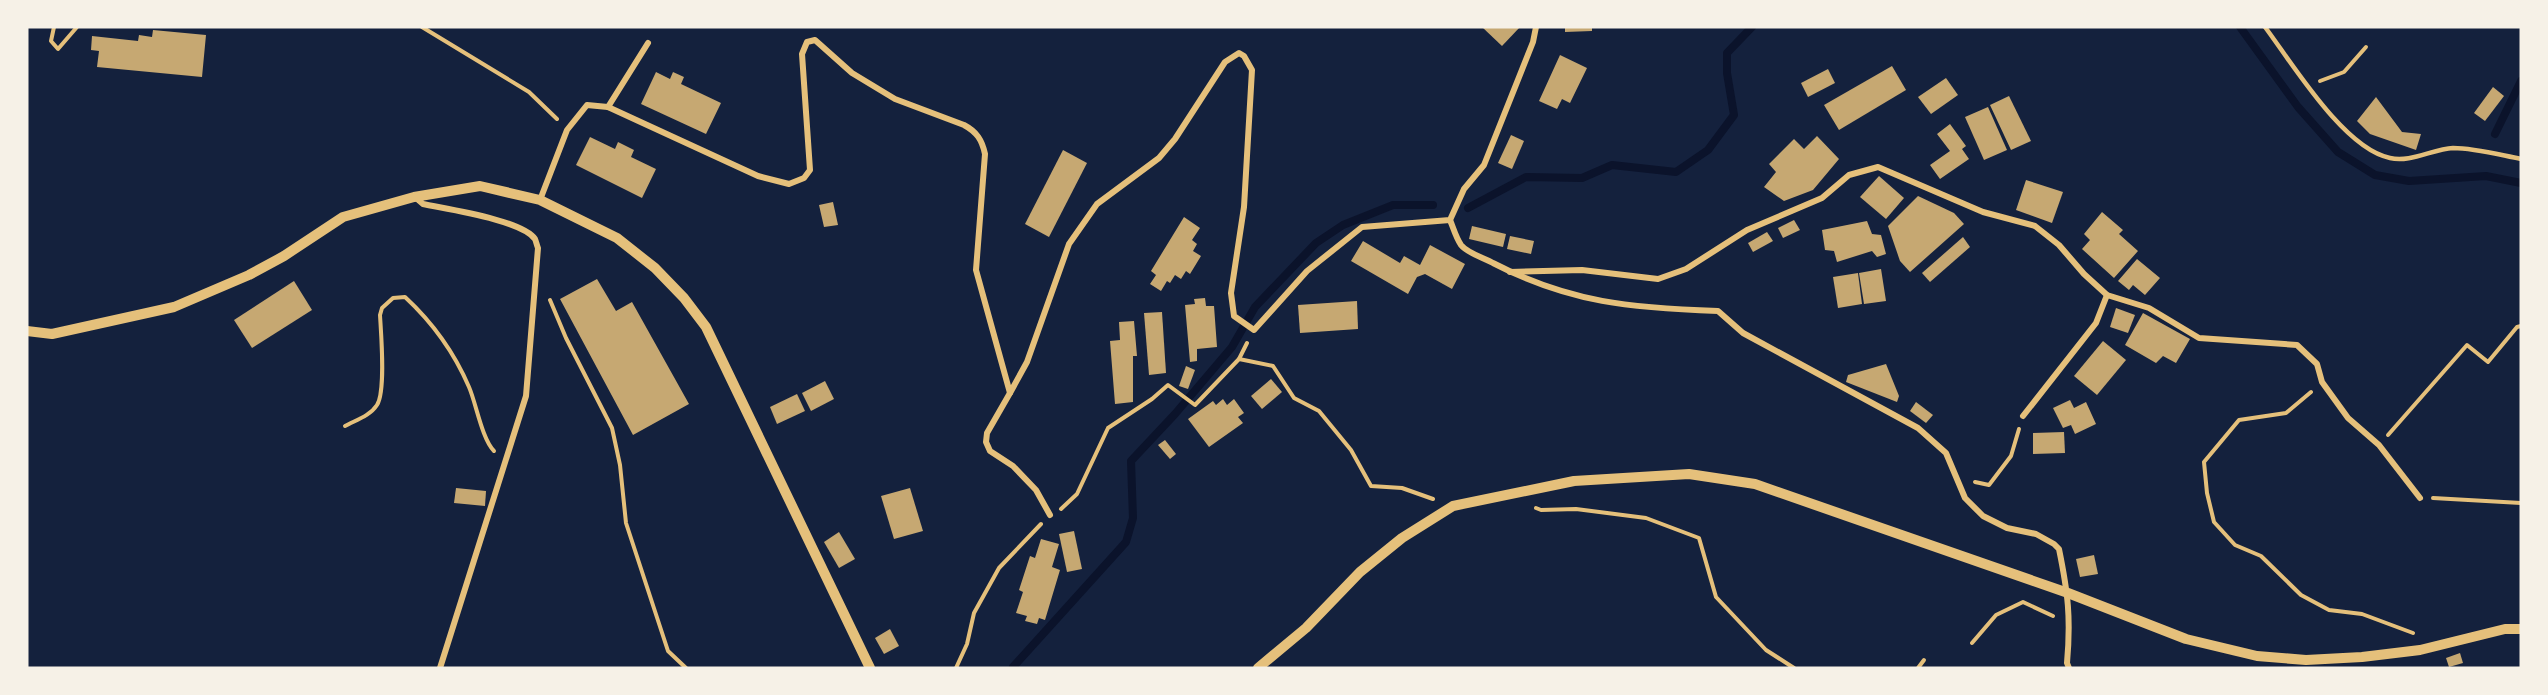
<svg xmlns="http://www.w3.org/2000/svg" width="2548" height="695" viewBox="0 0 2548 695" font-family="'IBM Plex Sans',sans-serif">
  <rect width="100%" height="100%" fill="#14213d"/>
  <g fill="none" stroke-linecap="round" stroke-linejoin="round">
    <g stroke="#0b132b" stroke-width="8">
      <polyline points="2240,27 2298,107 2338,152 2375,175 2409,181 2486,176 2521,183"/>
      <polyline points="2495,134 2521,81"/>
      <polyline points="1468,208 1526,177 1582,178 1612,165 1676,172 1708,150 1734,115 1727,73 1727,53 1752,27"/>
      <polyline points="1013,667 1126,542 1133,518 1131,461 1175,414 1232,347 1255,307 1316,243 1343,225 1393,205 1433,205"/>
    </g>
  </g>
  <g fill="#c6a872">
    <polygon points="1482,27 1520,27 1502,46"/>
    <polygon points="1565,27 1592,27 1592,31 1565,32"/>
    <polygon points="153,30 206,35 202,77 97,67 99,51 91,50 92,36 138,41 139,35 152,37"/>
    <polygon points="1560,55 1587,68 1570,103 1562,99 1557,109 1539,101"/>
    <polygon points="1892,66 1906,90 1839,130 1824,105"/>
    <polygon points="1828,69 1835,83 1808,97 1801,83"/>
    <polygon points="656,72 670,79 673,72 684,77 681,84 721,103 706,134 641,104"/>
    <polygon points="1946,78 1958,95 1931,114 1918,97"/>
    <polygon points="2493,87 2504,96 2485,121 2474,113"/>
    <polygon points="2009,96 2031,141 2011,150 1990,105"/>
    <polygon points="2376,97 2402,132 2421,134 2416,150 2370,134 2357,121"/>
    <polygon points="1988,107 2007,150 1984,160 1965,117"/>
    <polygon points="1950,124 1966,146 1962,149 1969,159 1940,179 1930,165 1950,151 1937,134"/>
    <polygon points="1511,135 1524,141 1512,169 1498,163"/>
    <polygon points="1817,136 1839,159 1813,190 1784,201 1764,187 1776,172 1769,164 1794,139 1804,149"/>
    <polygon points="590,137 615,149 618,142 634,150 631,157 656,169 642,198 576,165"/>
    <polygon points="1063,150 1087,163 1049,237 1025,224"/>
    <polygon points="1879,176 1904,198 1886,219 1860,197"/>
    <polygon points="2026,180 2063,192 2052,223 2016,210"/>
    <polygon points="1918,196 1954,213 1964,224 1910,272 1900,261 1888,226"/>
    <polygon points="833,202 838,225 824,227 819,205"/>
    <polygon points="2102,212 2123,230 2119,234 2138,251 2114,278 2082,249 2090,240 2084,234"/>
    <polygon points="1184,217 1200,228 1192,240 1197,244 1193,251 1201,256 1190,274 1186,271 1181,279 1175,275 1170,283 1167,281 1161,291 1150,284 1156,275 1151,271"/>
    <polygon points="1794,220 1800,230 1783,238 1778,228"/>
    <polygon points="1867,221 1872,234 1881,235 1886,254 1877,257 1872,251 1837,262 1834,251 1825,250 1822,230"/>
    <polygon points="1472,226 1506,234 1503,247 1469,239"/>
    <polygon points="1767,232 1773,241 1753,252 1748,243"/>
    <polygon points="1510,236 1534,241 1531,254 1507,249"/>
    <polygon points="1963,237 1970,247 1930,282 1922,273"/>
    <polygon points="1363,241 1400,263 1404,256 1420,265 1430,245 1465,264 1452,289 1425,274 1417,277 1408,294 1351,261"/>
    <polygon points="2137,259 2160,278 2145,295 2133,285 2129,290 2118,281"/>
    <polygon points="1881,269 1886,301 1864,304 1859,273"/>
    <polygon points="1858,273 1862,304 1838,308 1833,277"/>
    <polygon points="597,279 616,311 632,302 689,404 633,435 560,299"/>
    <polygon points="294,281 312,310 252,348 234,320"/>
    <polygon points="1205,298 1206,306 1214,306 1217,347 1197,349 1197,361 1190,362 1185,305 1195,304 1194,299"/>
    <polygon points="1357,301 1358,329 1300,333 1298,305"/>
    <polygon points="2116,308 2135,315 2128,333 2110,327"/>
    <polygon points="1162,312 1166,373 1149,375 1144,313"/>
    <polygon points="2143,313 2190,339 2176,363 2163,356 2156,363 2125,345"/>
    <polygon points="1134,321 1137,356 1133,356 1133,402 1115,404 1110,341 1120,340 1119,322"/>
    <polygon points="2103,341 2126,360 2097,395 2074,376"/>
    <polygon points="1886,364 1899,396 1897,402 1846,382 1848,375"/>
    <polygon points="1186,366 1195,370 1188,389 1179,386"/>
    <polygon points="1271,379 1282,392 1262,409 1251,396"/>
    <polygon points="825,381 834,399 811,411 802,393"/>
    <polygon points="797,394 805,411 777,424 770,407"/>
    <polygon points="1223,399 1227,405 1234,399 1244,413 1238,417 1243,423 1209,447 1188,419 1213,401 1216,405"/>
    <polygon points="2070,400 2074,408 2086,402 2096,424 2075,434 2071,425 2063,428 2053,408"/>
    <polygon points="1916,402 1933,415 1926,423 1910,411"/>
    <polygon points="2064,432 2065,453 2033,454 2033,433"/>
    <polygon points="1165,440 1176,454 1170,459 1158,445"/>
    <polygon points="456,488 486,491 485,506 454,503"/>
    <polygon points="910,488 923,531 894,539 881,496"/>
    <polygon points="1074,531 1082,569 1067,572 1059,534"/>
    <polygon points="839,532 855,559 839,568 824,542"/>
    <polygon points="1041,539 1059,544 1052,567 1060,570 1045,620 1039,618 1037,624 1025,621 1027,616 1016,613 1023,592 1019,590 1030,556 1035,558"/>
    <polygon points="2094,555 2098,574 2080,577 2076,559"/>
    <polygon points="890,629 899,646 884,654 875,638"/>
    <polygon points="2460,653 2463,663 2449,667 2446,658"/>
  </g>
  <g fill="none" stroke-linecap="round" stroke-linejoin="round">
    <g stroke="#e5c07b" stroke-width="4">
      <polyline points="54,27 51,41 58,49 77,27"/>
      <polyline points="422,27 529,92 557,119"/>
      <polyline points="2320,81 2344,72 2366,47"/>
      <polyline points="550,300 566,338 612,428 620,465 626,523 668,651 686,668"/>
      <polyline points="1239,359 1273,366 1294,398 1319,411 1351,450 1371,486 1402,488 1433,499"/>
      <polyline points="2311,392 2286,413 2239,420 2204,462 2207,493 2214,522 2235,545 2261,556 2301,595 2329,610 2362,614 2413,633"/>
      <path d="M345,426C356,420 370,416 377,405C386,391 381,333 380,315L382,308L393,298L405,297C432,322 454,352 469,387C476,403 482,439 494,451"/>
      <polyline points="2388,435 2467,345 2488,362 2517,327 2521,326"/>
      <polyline points="1975,482 1989,485 2011,456 2019,429"/>
      <polyline points="2433,498 2521,503"/>
      <polyline points="1536,508 1541,510 1576,509 1646,518 1699,538 1716,597 1766,650 1794,668"/>
      <polyline points="1061,509 1077,494 1108,428 1152,399 1168,385 1195,405 1239,359 1247,343"/>
      <polyline points="1972,643 1996,615 2023,602 2053,616"/>
      <polyline points="956,668 967,644 974,613 999,568 1041,524"/>
      <polyline points="1918,668 1924,660"/>
    </g>
    <path stroke="#e5c07b" stroke-width="4.5" d="M2265,27C2292,63 2344,149 2390,158C2410,163 2433,149 2453,148C2475,148 2500,155 2521,159"/>
    <g stroke="#e5c07b" stroke-width="6">
      <polyline points="608,107 648,43"/>
      <path d="M415,197L423,204C446,209 522,220 535,239C536,241 537,246 538,248L526,396L440,668"/>
      <path d="M540,200L567,130L587,105L608,107L758,176L789,184L804,178L810,170L802,54L807,42L815,40L852,73L895,99L964,125C977,132 982,140 985,154L976,270L1010,393L1027,362L1069,244L1097,204L1159,158L1175,139L1225,62L1239,53L1244,56L1252,70L1244,207L1231,293L1234,316L1254,330L1307,271L1362,227L1450,220L1464,189L1484,165L1533,42L1536,27"/>
      <path d="M1450,220C1453,227 1456,238 1461,245C1467,253 1484,258 1493,263C1570,303 1632,308 1718,311L1743,333L1918,428L1946,453L1965,498L1983,516L2007,528L2036,534L2054,544L2059,549C2068,593 2071,618 2067,663L2069,668"/>
      <polyline points="1510,272 1582,270 1658,279 1686,269 1747,230 1822,198 1849,175 1878,167 1983,212 2035,226 2059,245 2084,274 2107,295 2149,308 2199,338 2297,345 2317,364 2322,382 2348,418 2379,445 2420,498"/>
      <polyline points="1010,393 987,433 986,442 990,451 1013,466 1036,490 1050,515"/>
      <polyline points="2023,416 2096,323 2107,295"/>
    </g>
    <g stroke="#e5c07b" stroke-width="10">
      <polyline points="27,331 52,334 174,307 249,275 284,256 343,217 414,197 480,186 540,200 617,238 655,268 684,298 706,327 870,668"/>
      <polyline points="1258,668 1306,628 1360,572 1402,538 1453,506 1574,481 1689,474 1755,484 2068,593 2186,639 2257,656 2306,660 2362,657 2420,650 2505,629 2521,629"/>
    </g>
  </g>
  <rect width="2548" height="695" fill="none" stroke="#f6f1e7" stroke-width="57"/>
</svg>
